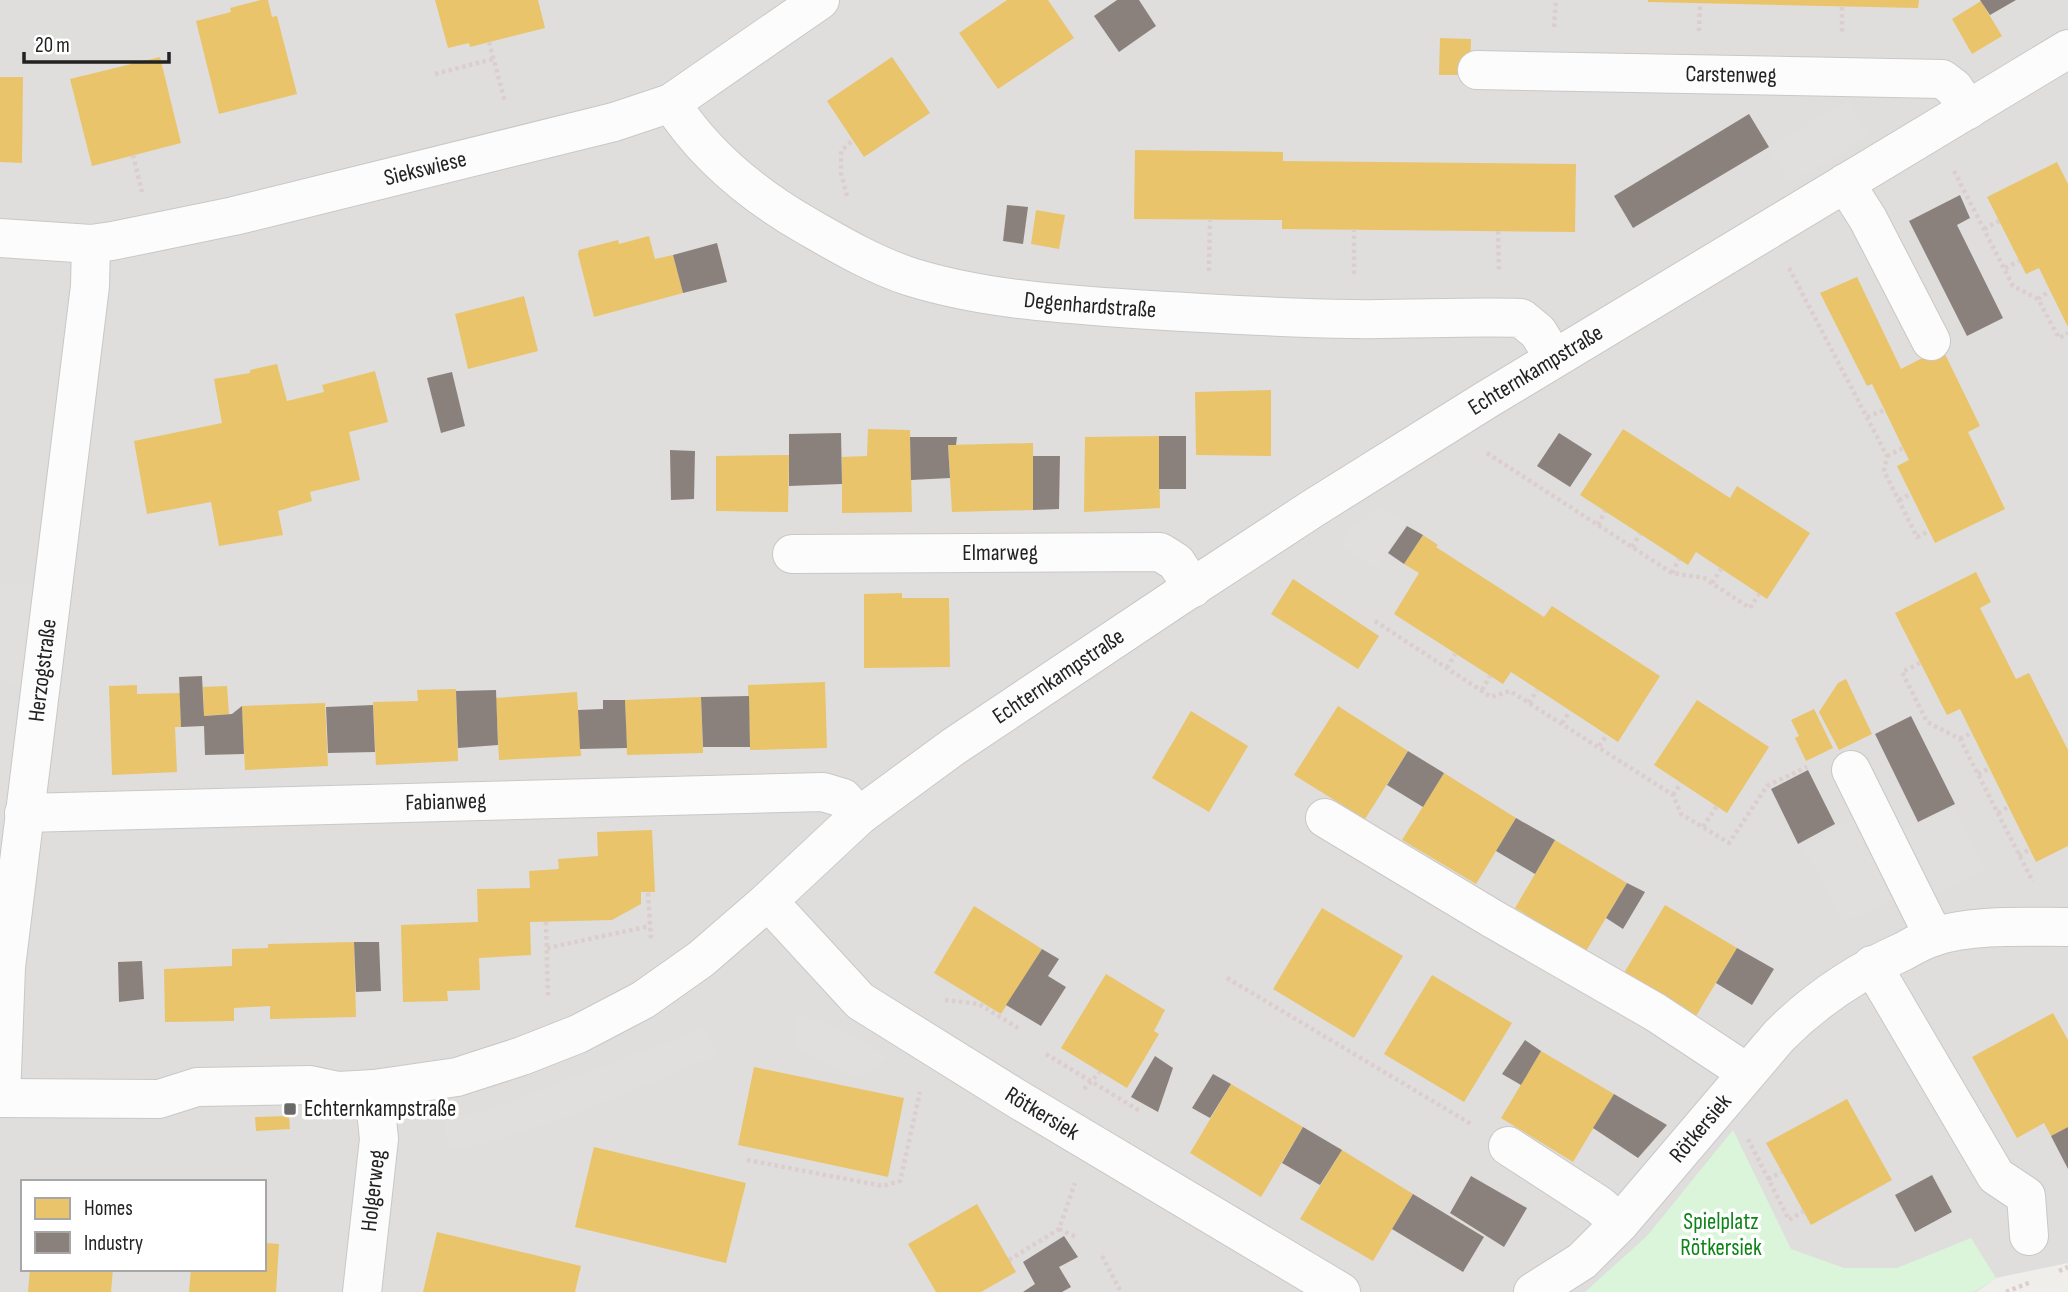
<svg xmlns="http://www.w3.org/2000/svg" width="2068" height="1292" viewBox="0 0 2068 1292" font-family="'Sofia Sans Condensed',sans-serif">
  <rect width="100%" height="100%" fill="#f0eeeb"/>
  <path fill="#dfdedc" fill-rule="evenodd" d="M0,0H2068V1263L1996,1278L1976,1292H0ZM23,1182H264V1269H23Z"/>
  <polygon fill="#daf5da" points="1733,1130 1791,1249 1844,1268 1897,1268 1971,1238 1996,1278 1974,1292 1585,1292 1647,1236"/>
  <g fill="#e0dfde">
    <polygon points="1847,101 1868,134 1830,161 1789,181 1769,147"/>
    <polygon points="1382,506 1406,522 1376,569 1339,545 1349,529"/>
    <polygon points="34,582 21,683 0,681 0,585"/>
    <polygon points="0,700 21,701 5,821 0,821"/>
    <polygon points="1955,806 1985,869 1917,903 1911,891 1844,922 1802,846 1871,810 1886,840"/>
    <polygon points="795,1012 844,1030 888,1057 862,1079 796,1050"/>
    <polygon points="706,1027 717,1055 562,1119 482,1144 448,1149 445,1118 491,1109"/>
  </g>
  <g fill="#e9c46a">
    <polygon points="261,0 268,0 272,17 277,16 297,94 219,114 196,21 231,12 230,8"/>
    <polygon points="435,0 538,0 545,28 470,47 469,43 448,48"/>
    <polygon points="1007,0 1048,0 1074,38 998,89 959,33"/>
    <polygon points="1648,0 1919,0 1918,8 1648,2"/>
    <polygon points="1981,1 2002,36 1972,54 1952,19"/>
    <polygon points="1440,38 1471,39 1470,75 1439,75"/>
    <polygon points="160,57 181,143 92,166 70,79"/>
    <polygon points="892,57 930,113 864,157 827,101"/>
    <polygon points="0,77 23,77 22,163 0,162"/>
    <polygon points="1135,150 1283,152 1283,161 1576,164 1575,232 1282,229 1282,220 1134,219"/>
    <polygon points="2057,162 2068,184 2068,327 2039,268 2026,274 1987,197"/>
    <polygon points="1036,210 1065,215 1059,249 1031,244"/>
    <polygon points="649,236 655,259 673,255 683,293 594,317 578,254 579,250 618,240 619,244"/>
    <polygon points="1857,277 1901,369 1942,348 1980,426 1968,432 2005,509 1935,543 1897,466 1909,460 1872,384 1867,386 1820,293"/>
    <polygon points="524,296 538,351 468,369 455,314"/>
    <polygon points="277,364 287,401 324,392 322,385 375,371 388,422 349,432 360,480 310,492 312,501 278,511 283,535 219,546 211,502 147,514 134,441 222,423 214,379 250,373 250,370"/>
    <polygon points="1271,390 1271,456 1196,455 1195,392"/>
    <polygon points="868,429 910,430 912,512 842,513 842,457 867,456"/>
    <polygon points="1623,429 1730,498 1737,486 1810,533 1767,599 1696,552 1688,565 1580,495"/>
    <polygon points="1159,436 1160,508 1084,512 1085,437"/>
    <polygon points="1033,443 1033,510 952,512 948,445"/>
    <polygon points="789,455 788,512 716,511 716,456"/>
    <polygon points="1423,535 1438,545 1436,547 1544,617 1552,606 1660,676 1618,742 1511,672 1503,684 1394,614 1419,573 1404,564"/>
    <polygon points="1976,572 1991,602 1980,608 2016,679 2029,673 2068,750 2068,846 2036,862 1960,709 1947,715 1895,613"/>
    <polygon points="1293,579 1379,636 1358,669 1271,614"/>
    <polygon points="902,593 902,598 949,598 950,667 864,668 864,594"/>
    <polygon points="1846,679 1872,734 1839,750 1819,712 1838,683"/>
    <polygon points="825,682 827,748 750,750 748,685"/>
    <polygon points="137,685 137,694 180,693 181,727 175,727 177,772 112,775 109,686"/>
    <polygon points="227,686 229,714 204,716 203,687"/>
    <polygon points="456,689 458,761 376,765 373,702 418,701 417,690"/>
    <polygon points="577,692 581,756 499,760 496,698"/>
    <polygon points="701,697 703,753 627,755 625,700"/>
    <polygon points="1697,700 1769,747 1727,813 1654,765"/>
    <polygon points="325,703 328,766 245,770 242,706"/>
    <polygon points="1338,706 1408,751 1365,819 1294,775"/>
    <polygon points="1814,709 1833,748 1806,761 1795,738 1799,736 1791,720"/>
    <polygon points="1191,711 1248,746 1209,812 1152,778"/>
    <polygon points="1444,773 1516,818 1476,884 1402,840"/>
    <polygon points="652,830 655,892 641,892 641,904 612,920 530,922 531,955 479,958 480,990 447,991 448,1001 403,1002 401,925 478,922 477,889 530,888 529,871 559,869 558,859 598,856 597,832"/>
    <polygon points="1555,840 1627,883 1586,951 1515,908"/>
    <polygon points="1665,905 1737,948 1696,1016 1624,973"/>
    <polygon points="974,906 1042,949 1001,1014 934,973"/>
    <polygon points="1322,908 1403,956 1354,1038 1273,989"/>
    <polygon points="354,942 356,1017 270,1019 270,1006 234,1008 234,1021 165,1022 164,969 232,966 232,949 268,948 268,944"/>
    <polygon points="1106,974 1165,1010 1154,1031 1159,1034 1127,1088 1061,1048"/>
    <polygon points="1432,975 1512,1023 1464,1102 1384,1054"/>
    <polygon points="2053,1013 2068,1040 2068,1127 2051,1136 2044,1123 2017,1138 1972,1057"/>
    <polygon points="1541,1051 1614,1094 1573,1162 1501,1118"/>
    <polygon points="754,1067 904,1098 888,1177 738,1145"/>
    <polygon points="1231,1084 1303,1127 1261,1197 1190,1153"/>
    <polygon points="1847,1099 1892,1180 1811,1225 1766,1143"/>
    <polygon points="289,1116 290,1129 256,1131 255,1117"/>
    <polygon points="594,1147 746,1183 726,1263 575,1227"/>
    <polygon points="1342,1150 1413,1194 1373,1261 1300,1219"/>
    <polygon points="977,1204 1016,1272 981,1292 936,1292 908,1244"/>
    <polygon points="437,1232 581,1266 575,1292 423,1292"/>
    <polygon points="264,1243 279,1244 276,1292 189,1292 191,1269 264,1269"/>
    <polygon points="30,1269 113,1269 111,1292 28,1292"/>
  </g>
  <g fill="#8a817c">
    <polygon points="1117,0 1139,0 1156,26 1119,52 1094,16"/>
    <polygon points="1980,0 2016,0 1990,15"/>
    <polygon points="1749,114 1769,147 1633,228 1614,196"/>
    <polygon points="1960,195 1970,218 1957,225 2003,318 1967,336 1909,221"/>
    <polygon points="1007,205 1028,207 1023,244 1003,241"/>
    <polygon points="717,243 727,282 683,293 673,255"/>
    <polygon points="452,372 465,426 441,433 427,378"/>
    <polygon points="841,433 842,484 789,486 789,434"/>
    <polygon points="1559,433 1592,454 1570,487 1537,466"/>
    <rect x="1159" y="436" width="27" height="53"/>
    <polygon points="910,437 957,437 956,445 948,445 950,478 911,480"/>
    <polygon points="670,450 695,451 694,499 671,500"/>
    <polygon points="1033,456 1060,456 1059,509 1033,510"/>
    <polygon points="1407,526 1423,535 1404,564 1388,553"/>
    <polygon points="202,676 204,716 232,714 242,706 244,754 205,755 204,726 181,727 179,677"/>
    <polygon points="496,690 498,745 458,748 456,691"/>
    <polygon points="749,696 750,747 703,747 701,697"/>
    <polygon points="603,700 625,700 627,748 580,749 578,710 603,709"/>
    <polygon points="373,705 375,752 328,753 326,707"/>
    <polygon points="1911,716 1955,804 1918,822 1875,734"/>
    <polygon points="1408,751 1444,773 1423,807 1387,785"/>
    <polygon points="1808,770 1835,824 1798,844 1771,789"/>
    <polygon points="1516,818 1555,840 1535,874 1496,851"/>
    <polygon points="1627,883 1645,892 1623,929 1606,918"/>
    <polygon points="354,942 379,942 381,991 356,992"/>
    <polygon points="1737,948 1774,969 1752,1005 1716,983"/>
    <polygon points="1042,949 1059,959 1048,976 1066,987 1041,1026 1006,1005"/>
    <polygon points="142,961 144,999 119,1002 118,962"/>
    <polygon points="1525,1040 1541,1051 1521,1085 1502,1074"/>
    <polygon points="1155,1056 1173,1068 1158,1112 1131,1097"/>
    <polygon points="1213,1074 1231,1084 1210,1118 1192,1108"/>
    <polygon points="1614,1094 1667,1125 1638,1158 1593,1128"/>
    <polygon points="1303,1127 1342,1150 1320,1185 1282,1163"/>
    <polygon points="2068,1127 2068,1169 2051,1136"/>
    <polygon points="1932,1175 1952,1212 1915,1232 1895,1195"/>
    <polygon points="1471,1176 1527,1208 1504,1247 1450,1213"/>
    <polygon points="1413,1194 1484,1237 1463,1272 1392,1229"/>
    <polygon points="1064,1236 1078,1257 1059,1267 1071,1287 1062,1292 1023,1292 1035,1284 1023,1262"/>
  </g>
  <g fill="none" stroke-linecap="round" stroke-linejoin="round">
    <g stroke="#c9c8c7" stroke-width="40">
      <g id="minor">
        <path id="s1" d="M1477,70L1942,79L1954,88L1968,110"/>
        <path id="s2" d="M671,103C705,156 753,195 807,226C840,245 874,265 911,277C979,298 1049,303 1120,308C1197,313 1274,318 1352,319C1408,320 1465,316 1521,318L1538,332L1554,358"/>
        <polyline points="1845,183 1868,219 1931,341"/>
        <path id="s3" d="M0,238L91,244L112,241L234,216L614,122L671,103L820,0"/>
        <path id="s4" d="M792,554L1160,552L1176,562L1193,588"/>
        <polyline points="1851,770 1934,937"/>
        <path id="s5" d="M24,813L823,792L843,798L859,816"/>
        <polyline points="1325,818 1493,919 1655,1012 1746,1072"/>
        <path id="s6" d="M768,901L860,1001L1019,1100L1341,1292"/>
        <polyline points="1872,965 1996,1176 2026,1196 2029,1236"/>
        <path id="s7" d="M0,1098L159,1099L197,1087L310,1085L338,1091L374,1089L457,1077L522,1056L578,1034L643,1000L701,959L768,901L859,816L953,747L1173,600L1312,509L1486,400L2068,49"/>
        <path id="s8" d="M1,1098L6,967L90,286L91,244"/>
        <polyline points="1508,1146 1599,1205 1620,1223"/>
        <path id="s9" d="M362,1292L379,1139L374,1089"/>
        <path id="s10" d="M1533,1292L1582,1261L1620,1223L1779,1036C1816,999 1856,972 1904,951C1913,946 1923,940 1933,937C1972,924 2027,927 2068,927"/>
      </g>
    </g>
    <g stroke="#dccecd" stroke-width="4.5" stroke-dasharray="3.5 3.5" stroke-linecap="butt">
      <polyline points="1842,7 1842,34"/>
      <polyline points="1554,27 1556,0"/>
      <polyline points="1699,31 1700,4"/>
      <polyline points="489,42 505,102"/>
      <polyline points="435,74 493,59"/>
      <polyline points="133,155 142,192"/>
      <polyline points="1954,171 2013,286 2038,299 2059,338 2068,333"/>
      <polyline points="847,196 841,173 841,151 853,140"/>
      <polyline points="1984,229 1999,221"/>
      <polyline points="1498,231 1499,272"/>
      <polyline points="1789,268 1887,456 1884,471 1917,537 1929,531"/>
      <polyline points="2005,268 2019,261"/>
      <polyline points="1209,271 1210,219"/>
      <polyline points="1354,274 1354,229"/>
      <polyline points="2038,299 2050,291"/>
      <polyline points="1867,417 1884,410"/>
      <polyline points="1487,453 1672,573 1704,578 1750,608 1759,594"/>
      <polyline points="1887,456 1903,448"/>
      <polyline points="1899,500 1911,494"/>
      <polyline points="1598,525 1605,511"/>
      <polyline points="1632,547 1640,534"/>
      <polyline points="1672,573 1679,559"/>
      <polyline points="1712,583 1721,569"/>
      <polyline points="1375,621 1491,697 1510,691 1673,795 1681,814 1729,843 1767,786 1807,767"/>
      <polyline points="1920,663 1902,672 1927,722 1960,739 2033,882"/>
      <polyline points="1447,668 1455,654"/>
      <polyline points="1482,690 1490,676"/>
      <polyline points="1529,703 1537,690"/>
      <polyline points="1562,723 1570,711"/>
      <polyline points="1960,739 1971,733"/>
      <polyline points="1599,746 1607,735"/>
      <polyline points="1978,774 1990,768"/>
      <polyline points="1673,795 1681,783"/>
      <polyline points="1998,813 2008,807"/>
      <polyline points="1703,827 1717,806"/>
      <polyline points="2019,856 2030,849"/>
      <polyline points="648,893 651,940"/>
      <polyline points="546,922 548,998"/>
      <polyline points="547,948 650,926"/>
      <polyline points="1227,978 1471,1124"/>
      <polyline points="945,1000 979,1004 1018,1028"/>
      <polyline points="1046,1054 1140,1111"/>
      <polyline points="1084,1089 1100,1072"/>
      <polyline points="1748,1139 1789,1220 1804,1211"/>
      <polyline points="747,1160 883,1186 900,1181 920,1092"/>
      <polyline points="1768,1179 1782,1172"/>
      <polyline points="1059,1229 1078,1238"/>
      <polyline points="1102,1256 1121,1292"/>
      <polyline points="1009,1260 1059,1229 1075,1183"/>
      <polyline points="2059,1271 2068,1267"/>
      <polyline points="2006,1292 2031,1282"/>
    </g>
    <use href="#minor" stroke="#fdfcfc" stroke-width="38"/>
  </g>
  <rect fill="#6a6968" stroke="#fff" stroke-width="2.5" x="283" y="1102" width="14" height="14" rx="3.5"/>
  <g text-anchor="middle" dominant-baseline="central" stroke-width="7" stroke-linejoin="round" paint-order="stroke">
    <g font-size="23" fill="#222" stroke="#fff">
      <text stroke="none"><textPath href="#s1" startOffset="254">Carstenweg</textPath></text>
      <text stroke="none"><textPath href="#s3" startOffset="434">Siekswiese</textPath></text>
      <text stroke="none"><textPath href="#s2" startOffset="483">Degenhardstraße</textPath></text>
      <text stroke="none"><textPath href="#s7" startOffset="1757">Echternkampstraße</textPath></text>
      <text stroke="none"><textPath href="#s4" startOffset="208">Elmarweg</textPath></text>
      <text stroke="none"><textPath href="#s8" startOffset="430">Herzogstraße</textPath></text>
      <text stroke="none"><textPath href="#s7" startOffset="1190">Echternkampstraße</textPath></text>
      <text stroke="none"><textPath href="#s5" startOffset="422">Fabianweg</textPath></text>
      <text stroke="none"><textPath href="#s6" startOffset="350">Rötkersiek</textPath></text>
      <text stroke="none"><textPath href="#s10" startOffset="236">Rötkersiek</textPath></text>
      <text stroke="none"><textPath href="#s9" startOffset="102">Holgerweg</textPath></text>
    </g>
    <g font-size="23" fill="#222" stroke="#fff" text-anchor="start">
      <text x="304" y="1109">Echternkampstraße</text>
    </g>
    <g font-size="23" fill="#0c8416" stroke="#fff">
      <text x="1721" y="1222">Spielplatz<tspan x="1721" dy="26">Rötkersiek</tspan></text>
    </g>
  </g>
  <rect x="21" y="1180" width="245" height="91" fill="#ffffff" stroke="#a7a7a7" stroke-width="2"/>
  <rect x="35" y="1198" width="35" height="21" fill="#e9c46a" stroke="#a7a7a7" stroke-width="2"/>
  <text x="84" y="1215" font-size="21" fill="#222222">Homes</text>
  <rect x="35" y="1232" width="35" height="21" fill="#8a817c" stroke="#a7a7a7" stroke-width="2"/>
  <text x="84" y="1250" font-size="21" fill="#222222">Industry</text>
  <path d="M24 52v10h145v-10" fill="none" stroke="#222222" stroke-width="3.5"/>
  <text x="35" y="52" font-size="21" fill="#222222" stroke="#ffffff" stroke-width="5" paint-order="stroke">20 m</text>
</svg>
